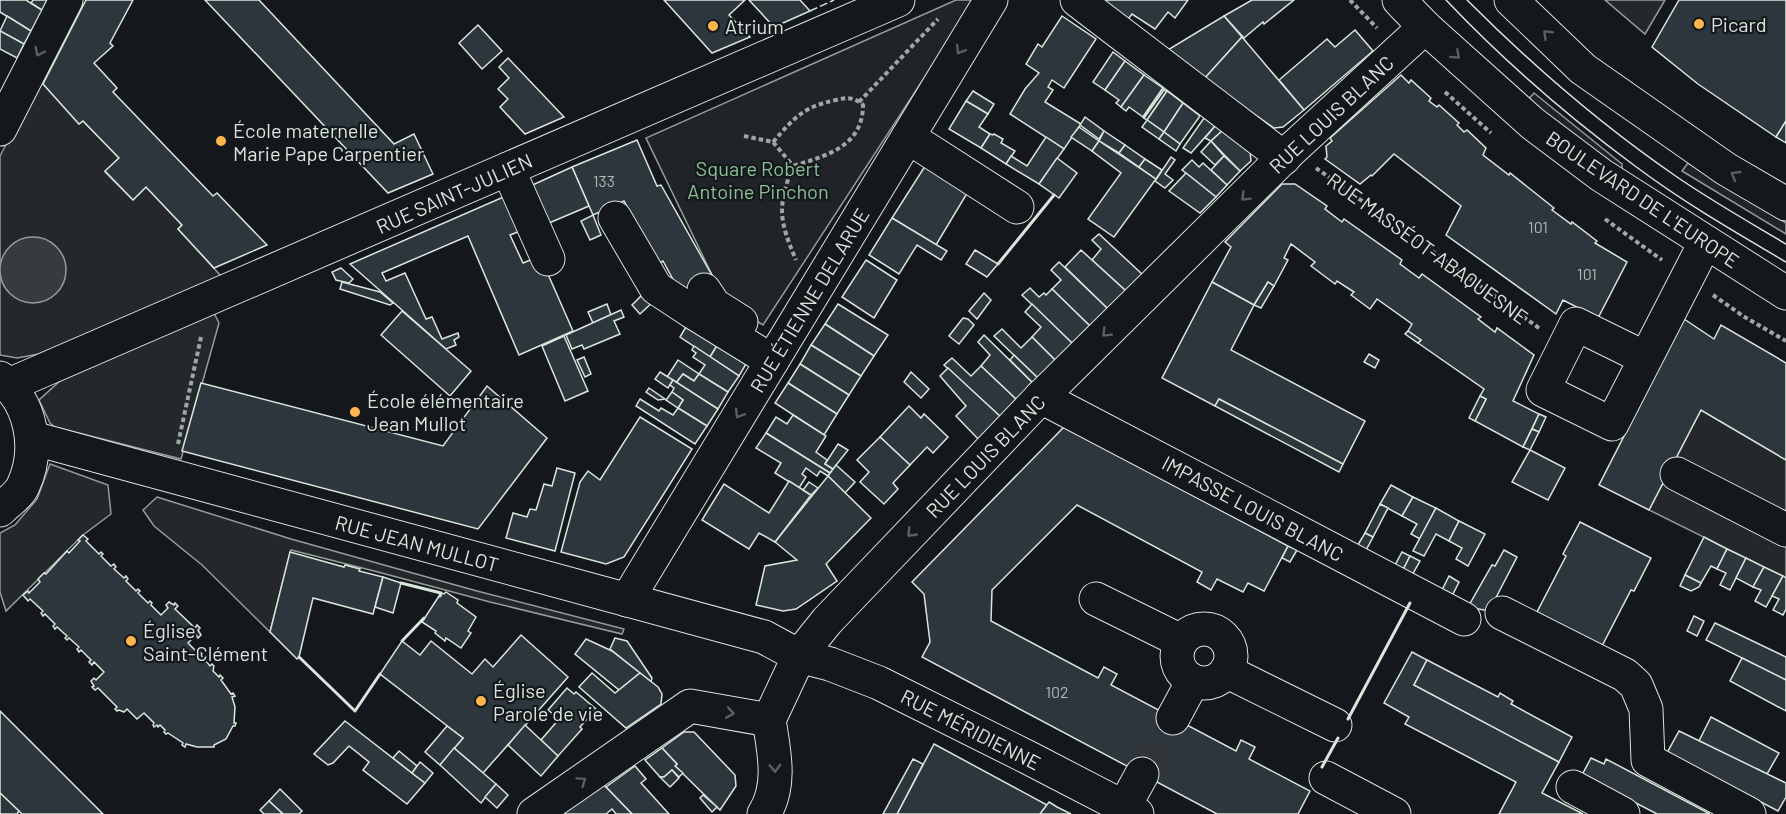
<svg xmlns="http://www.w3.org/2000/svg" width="1786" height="814" viewBox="0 0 1786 814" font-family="Barlow,sans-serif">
  <rect width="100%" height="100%" fill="#14181c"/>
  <g fill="#202428" stroke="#939e99" stroke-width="1.5">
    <polygon points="956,0 975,0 763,325 734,307 713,277 646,138"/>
    <polygon points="1534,93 1622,164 1622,171 1526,102"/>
    <polygon points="1688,163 1786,223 1786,234 1682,171"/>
  </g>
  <g fill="#24282b" stroke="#939e99" stroke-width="1.5">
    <polygon points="1605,0 1665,0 1645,34"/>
    <polygon points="38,83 43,84 79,124 83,121 119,158 105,172 133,200 146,187 182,225 178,229 221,276 39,354 17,358 0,355 0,156"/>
    <polygon points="214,313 219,323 181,459 55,427 50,423 39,400 60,381"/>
    <polygon points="1701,410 1786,460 1786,578 1649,510"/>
    <polygon points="50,464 108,485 111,514 83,535 6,611 0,592 0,533 15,525 37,499"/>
    <polygon points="157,497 291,539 477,591 624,629 622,634 490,602 378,572 291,550 270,632 202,565 154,526 143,510"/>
  </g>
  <circle fill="#363b3e" stroke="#939e99" stroke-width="1.5" cx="33" cy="270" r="33"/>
  <g fill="#2c363c" stroke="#d8e6dc" stroke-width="1.5">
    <polygon points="0,0 26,0 42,10 31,31 0,12"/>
    <polygon points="33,0 47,0 42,10 31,3"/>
    <polygon points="86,0 133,0 110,43 113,46 94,63 117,88 113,92 213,196 217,193 267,245 214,268 178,229 182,225 146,187 133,200 105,171 119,158 83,121 79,124 43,84"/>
    <polygon points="205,0 259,0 394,144 414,134 433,174 388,193"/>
    <polygon points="664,0 745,0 729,15 750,37 712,53"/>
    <polygon points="749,0 800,0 810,11 774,27"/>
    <polygon points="1101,0 1188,0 1175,18 1168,12 1155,29 1132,14 1128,19"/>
    <polygon points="1252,0 1294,0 1264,24 1263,22 1244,38 1224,16"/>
    <polygon points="1679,0 1786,0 1786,121 1776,137 1698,84 1652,47"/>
    <polygon points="7,16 31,31 24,44 0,31"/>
    <polygon points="1062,16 1096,39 1064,88 1052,80 1048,87 1053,90 1045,102 1081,124 1064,149 1010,114 1025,89 1039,73 1026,64 1038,44 1042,47"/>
    <polygon points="1224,16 1242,37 1204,79 1166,51"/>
    <polygon points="478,25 502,51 482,69 459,43"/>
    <polygon points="1355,30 1373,51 1304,110 1279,80 1327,39 1335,47"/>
    <polygon points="0,31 24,44 17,58 0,49"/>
    <polygon points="1242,37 1304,110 1283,127 1274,128 1204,79"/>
    <polygon points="1113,52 1125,61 1105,90 1093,82"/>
    <polygon points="508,58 564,117 525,134 500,107 508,99 498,89 509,78 499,67"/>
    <polygon points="1125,61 1144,75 1121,107 1116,103 1119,100 1105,90"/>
    <polygon points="1144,75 1163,88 1143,117 1129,107 1126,111 1121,107"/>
    <polygon points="1401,75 1409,83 1411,80 1431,98 1429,101 1437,107 1439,105 1459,123 1457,125 1464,132 1467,130 1486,148 1483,155 1509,175 1510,173 1554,208 1552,210 1571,224 1572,222 1597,241 1595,243 1627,262 1598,318 1563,300 1556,314 1446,235 1461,206 1394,154 1372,176 1371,175 1360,184 1325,159 1327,157 1326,146 1332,141 1330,138"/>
    <polygon points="1163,88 1164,90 1144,118 1143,117"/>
    <polygon points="1164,90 1167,91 1147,120 1144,118"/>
    <polygon points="973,91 994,104 988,114 966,101"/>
    <polygon points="1167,91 1183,103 1164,132 1147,120"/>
    <polygon points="966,101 988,114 979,127 990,134 981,148 949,129"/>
    <polygon points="1183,103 1200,116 1180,144 1164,132"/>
    <polygon points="1085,117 1104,131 1099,139 1080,125"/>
    <polygon points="1204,118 1215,126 1191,153 1183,148"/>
    <polygon points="1147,120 1164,132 1159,139 1142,127"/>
    <polygon points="1786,121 1786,143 1776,137"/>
    <polygon points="1215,126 1222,131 1211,141 1205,138"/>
    <polygon points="1079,127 1099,141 1092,151 1071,137"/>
    <polygon points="1104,131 1125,145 1119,153 1099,141"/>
    <polygon points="1222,131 1250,151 1251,161 1240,171 1211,141"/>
    <polygon points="1164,132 1180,144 1176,151 1159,139"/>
    <polygon points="990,134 993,135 994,134 1003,139 1001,143 1015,151 1006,164 981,148"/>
    <polygon points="1046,137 1064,149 1039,184 1006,164 1011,156 1027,166"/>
    <polygon points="637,140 657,186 661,185 713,277 681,294 663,261 658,264 624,201 593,215 572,167"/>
    <polygon points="1099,141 1156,179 1114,237 1088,219 1121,173 1092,151"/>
    <polygon points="1211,141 1224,156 1215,165 1201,152"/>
    <polygon points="1125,145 1145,159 1139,167 1119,153"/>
    <polygon points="1224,156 1240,171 1227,185 1211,170"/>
    <polygon points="1171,157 1175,160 1165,174 1173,180 1165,188 1155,181"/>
    <polygon points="1057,158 1077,173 1059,198 1039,184"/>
    <polygon points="1145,159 1162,170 1156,179 1139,167"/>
    <polygon points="1192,160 1199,167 1203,163 1227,185 1216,197 1182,170"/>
    <polygon points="927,163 969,190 936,245 892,218"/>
    <polygon points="572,167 589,206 542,226 526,188"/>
    <polygon points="1186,173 1216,197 1200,213 1169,191"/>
    <polygon points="1282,184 1295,184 1327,206 1325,209 1342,222 1344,219 1402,260 1400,264 1419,278 1422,274 1481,317 1478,319 1495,332 1497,328 1534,355 1513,401 1539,414 1523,447 1475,421 1486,399 1480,396 1484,389 1418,343 1421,340 1408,331 1412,324 1377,299 1370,309 1351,295 1354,292 1337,281 1335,284 1311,266 1315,262 1291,244 1284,258 1288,260 1274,286 1268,282 1254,305 1212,282 1231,247 1225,242"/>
    <polygon points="508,195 523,230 510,235 523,263 540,256 573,331 519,355 468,236 382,273 386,281 405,273 426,319 432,317 442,339 458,333 459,337 454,340 456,345 446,349 350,264"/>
    <polygon points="593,215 601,235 590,240 581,221"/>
    <polygon points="892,218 947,251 941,260 917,245 899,274 869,255"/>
    <polygon points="1099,234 1142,274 1126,291 1092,260 1101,249 1092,240"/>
    <polygon points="975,250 998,264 987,277 966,264"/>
    <polygon points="1081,250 1126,291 1108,309 1065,267"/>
    <polygon points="866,260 897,280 874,318 842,297"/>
    <polygon points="1059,262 1108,309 1091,327 1052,289 1061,280 1051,270"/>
    <polygon points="341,268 353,279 349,283 336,280 332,272"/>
    <polygon points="342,282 380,292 393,303 390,305 340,289"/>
    <polygon points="1212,282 1254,305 1231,350 1365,421 1343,464 1219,399 1215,406 1162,378"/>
    <polygon points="1268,282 1274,286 1261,308 1254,305"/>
    <polygon points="1030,288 1039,297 1044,293 1046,295 1052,289 1091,327 1074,345 1022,295"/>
    <polygon points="645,292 656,299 640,314 632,305"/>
    <polygon points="984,293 991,300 977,319 969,311"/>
    <polygon points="607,304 611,315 593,323 588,312"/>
    <polygon points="838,304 888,335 874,356 825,324"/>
    <polygon points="1032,304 1074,345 1057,362 1032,337 1041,327 1025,312"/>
    <polygon points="621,310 624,317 614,321 620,334 584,349 582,345 572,349 566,335"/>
    <polygon points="402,311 471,371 450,396 381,335"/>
    <polygon points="963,318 968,319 974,325 959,344 949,336"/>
    <polygon points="1684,319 1714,339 1721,325 1786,363 1786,460 1701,410 1649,510 1599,485"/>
    <polygon points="690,320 721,339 710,357 680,337"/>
    <polygon points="825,324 874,356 861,376 811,345"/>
    <polygon points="1002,329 1021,348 1032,337 1057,362 1040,380 994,336"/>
    <polygon points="1408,331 1421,340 1418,343 1405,334"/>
    <polygon points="984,335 1035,385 1019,402 981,366 990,355 978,342"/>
    <polygon points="564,336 588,391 565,401 542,346"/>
    <polygon points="721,339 750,357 739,376 710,357"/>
    <polygon points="811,345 861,376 849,395 800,364"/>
    <polygon points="694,346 739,376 728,392 699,374 705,365 693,357 696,353 692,350"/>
    <polygon points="1369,354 1379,360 1375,368 1364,362"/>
    <polygon points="1014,355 1040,380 1035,385 1010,360"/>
    <polygon points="584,357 591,374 585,377 577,360"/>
    <polygon points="952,358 971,376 981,366 1019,402 1003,419 944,365"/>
    <polygon points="678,360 699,374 694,381 683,374 676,383 667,377"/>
    <polygon points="800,364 849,395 837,414 788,383"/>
    <polygon points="948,368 1003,419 981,442 956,416 966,406 940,376"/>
    <polygon points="660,372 673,380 668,388 655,379"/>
    <polygon points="911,372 929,389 921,398 904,382"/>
    <polygon points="683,374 694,381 699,374 728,392 718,409 676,383"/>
    <polygon points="673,380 718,409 707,426 678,408 683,400 672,392 674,388 670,385"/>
    <polygon points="201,383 443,446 487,386 547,438 478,529 182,451"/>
    <polygon points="788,383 837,414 824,435 775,403"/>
    <polygon points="649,388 665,399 658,400 646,392"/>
    <polygon points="672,392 683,400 678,408 666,400"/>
    <polygon points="1480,396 1486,399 1475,421 1469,418"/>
    <polygon points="640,399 659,411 661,408 673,415 678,408 707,426 695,444 636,406"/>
    <polygon points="1219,399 1343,464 1339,472 1215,406"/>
    <polygon points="909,406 921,418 924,414 948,437 933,453 927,447 910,465 880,437"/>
    <polygon points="1539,414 1546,417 1539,432 1532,429"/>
    <polygon points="793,415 826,436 816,452 827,460 825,464 833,469 830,473 766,433 776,417 787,424"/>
    <polygon points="640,417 692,449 624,557 606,564 561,552 580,482 588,471 600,480"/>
    <polygon points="1064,427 1288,546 1264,591 1248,583 1243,592 1217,579 1211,590 1197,582 1202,572 1077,505 992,590 991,621 1098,678 1104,667 1117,674 1111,685 1236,751 1241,740 1255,747 1249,759 1310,791 1298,814 1217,814 922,657 930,642 924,594 912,582"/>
    <polygon points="1532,429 1539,432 1530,450 1523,447"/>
    <polygon points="766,433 830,473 828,476 820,471 817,476 806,468 802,474 806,477 799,488 775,473 781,463 756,448"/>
    <polygon points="880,437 910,465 893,483 898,489 884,504 860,482 869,472 857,460"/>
    <polygon points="838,444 848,450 833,469 825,464"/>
    <polygon points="1530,450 1565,468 1548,500 1512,482"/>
    <polygon points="836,465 855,482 845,493 828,476"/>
    <polygon points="557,468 575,473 555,551 506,538 513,513 527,517 530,509 536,510 544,484 552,486"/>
    <polygon points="828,476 871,518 826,564 837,581 796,609 783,611 756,605 765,566 797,560 775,542"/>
    <polygon points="789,481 811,495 775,542 759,533 749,549 702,520 724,484 769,513"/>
    <polygon points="809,482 818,488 811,495 803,490"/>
    <polygon points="1391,485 1413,497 1402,516 1380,504"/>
    <polygon points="1413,497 1436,508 1420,539 1411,534 1417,524 1402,516"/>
    <polygon points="1380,504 1388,508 1373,537 1365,533"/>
    <polygon points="1436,508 1459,521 1449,541 1436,534 1424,556 1413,551"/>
    <polygon points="1459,521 1485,534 1468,566 1456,559 1462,548 1449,541"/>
    <polygon points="1580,522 1651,558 1634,591 1631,590 1602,646 1537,612 1566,556 1563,554"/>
    <polygon points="1365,533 1373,537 1365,552 1356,548"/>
    <polygon points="83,535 88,539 86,541 99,554 101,552 103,554 101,556 111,566 114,564 116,567 114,569 124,578 126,576 128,579 126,581 136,591 138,589 140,591 138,593 148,603 150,601 152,603 151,605 161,615 168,608 166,605 169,602 174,605 175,603 178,606 175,609 195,628 197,625 200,628 198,630 201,635 198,638 196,635 188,643 198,653 200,652 202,654 201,655 210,666 212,664 214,666 213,671 219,677 220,675 223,678 221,680 231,694 233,693 235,696 232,697 235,707 234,723 236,723 235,726 233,726 226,739 214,745 214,747 197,747 186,744 185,747 182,745 183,743 168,733 166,734 164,732 165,730 160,725 158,727 157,725 154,727 153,725 154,723 144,713 137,719 127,709 124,712 119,710 117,711 115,709 117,707 98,688 95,690 92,687 94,686 91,681 94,678 96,680 104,672 94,662 92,665 89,662 91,660 81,650 79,652 77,649 79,647 69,638 67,640 65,638 67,636 57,627 55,629 53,626 55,624 45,614 43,616 41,613 43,611 30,599 28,601 23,595 28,591 29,593 40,582 38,579 44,573 46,574 67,551 69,553 80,541 78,540"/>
    <polygon points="1704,537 1727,549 1717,569 1711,566 1701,583 1685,575"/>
    <polygon points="1288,546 1297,550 1290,562 1282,558"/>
    <polygon points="1727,549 1746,558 1730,590 1720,585 1726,573 1717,569"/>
    <polygon points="1504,550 1517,557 1489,611 1468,607 1492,565 1495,566"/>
    <polygon points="290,552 344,567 345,565 360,569 359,571 383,577 373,614 313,598 299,657 297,659 270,632"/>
    <polygon points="1402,552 1410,556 1402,572 1394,567"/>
    <polygon points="1410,556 1420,561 1411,577 1402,572"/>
    <polygon points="1746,558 1764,567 1753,587 1736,578"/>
    <polygon points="1764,567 1783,576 1766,607 1755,601 1761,590 1753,587"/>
    <polygon points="1685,575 1701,583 1699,587 1691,591 1680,586"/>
    <polygon points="1449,576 1459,582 1451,598 1441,592"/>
    <polygon points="1783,576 1786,578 1786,609 1783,615 1773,610 1779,599 1772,596"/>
    <polygon points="383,577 401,583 393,613 375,607"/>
    <polygon points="446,592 458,600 457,603 476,617 468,631 471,633 461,648 446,638 445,641 435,633 436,631 422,622 441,593 444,594"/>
    <polygon points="1694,616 1704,621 1697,636 1687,631"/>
    <polygon points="1715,623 1786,657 1786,680 1706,640"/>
    <polygon points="521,635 568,677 483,773 454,748 463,738 380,674 402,641 420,655 431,641 472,674 485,659 493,667"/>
    <polygon points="615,638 627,641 652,678 651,682 610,649"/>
    <polygon points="586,639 612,651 640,673 619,690 575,654"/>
    <polygon points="1412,652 1427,660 1414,685 1559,762 1542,793 1583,814 1499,814 1516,782 1405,724 1409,717 1384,703"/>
    <polygon points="1742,658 1786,680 1786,711 1730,681"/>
    <polygon points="1427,660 1498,697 1500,693 1513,701 1511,704 1572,737 1559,762 1414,685"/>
    <polygon points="592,673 615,693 640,673 658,687 662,694 661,704 626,728 579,687"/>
    <polygon points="567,688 574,694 576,692 596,709 580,727 582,729 558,756 541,740 559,719 548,710"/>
    <polygon points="0,711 103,814 22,814 0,793"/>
    <polygon points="1711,717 1779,753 1767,774 1757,769 1756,770 1699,741"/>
    <polygon points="345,721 425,783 407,804 363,770 369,762 349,746 333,763 328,765 314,754"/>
    <polygon points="525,725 558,756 541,776 508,745"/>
    <polygon points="447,726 463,738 440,765 425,752"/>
    <polygon points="1679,731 1786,783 1786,797 1778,811 1667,753"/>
    <polygon points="684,732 694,732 735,775 736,786 720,810 675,766 677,764 662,748"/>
    <polygon points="934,744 1047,805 1040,814 897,814"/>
    <polygon points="454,748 496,784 481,803 440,765"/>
    <polygon points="662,748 677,764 675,766 683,773 679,777 672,770 664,777 660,777 645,760"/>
    <polygon points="399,751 417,766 412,773 393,758"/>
    <polygon points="1591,758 1604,764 1606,759 1710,814 1657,814 1582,775"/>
    <polygon points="913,759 923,764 897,814 883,814"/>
    <polygon points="420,762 433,773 425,783 412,773"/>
    <polygon points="635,766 646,779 641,783 669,814 632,814 606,787"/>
    <polygon points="672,770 679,778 670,787 660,777 664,777"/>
    <polygon points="602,783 632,814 616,814 612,809 606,814 560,814"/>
    <polygon points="496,784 508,795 497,808 485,797"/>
    <polygon points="280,789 302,811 299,814 283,814 269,801"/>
    <polygon points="0,793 19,811 17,814 0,814"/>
    <polygon points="703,795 717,807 712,812 700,798"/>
    <polygon points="269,801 283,814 264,814 260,810"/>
    <polygon points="1049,802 1057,807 1071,814 1040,814"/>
  </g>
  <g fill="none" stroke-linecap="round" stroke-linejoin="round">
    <polyline stroke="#313739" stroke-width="33" stroke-dasharray="33 16" stroke-linecap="butt" points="1142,774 1173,718"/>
    <g stroke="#d8e6dc" stroke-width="35">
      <g id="minor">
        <polyline points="1077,0 1284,158"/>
        <polyline points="0,129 66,0"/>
        <polyline points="908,137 1017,207"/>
        <polyline points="508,169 548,259"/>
        <polyline points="615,218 656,288 691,311 772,361"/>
        <polyline points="704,290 714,305 741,322"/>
        <polyline points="1645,358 1576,324 1543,390 1612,424 1705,243"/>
        <path d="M0,378C32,403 40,450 23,486C19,495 7,503 0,510"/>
        <path d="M9,385C306,259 601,128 898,0"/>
        <polyline points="1041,397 1464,619"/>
        <polyline points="32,438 764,637 799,656 830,664 879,683 1029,758 1137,814"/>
        <polyline points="1677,474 1786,530"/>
        <polyline points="1096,599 1181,641"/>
        <polyline points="627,600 991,0"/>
        <polyline points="1502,613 1625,675 1636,685 1646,709 1648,760 1749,814"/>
        <circle cx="1204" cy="656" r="27"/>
        <polyline points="1226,671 1335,725"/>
        <polyline points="1173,718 1193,681"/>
        <polyline points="769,720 799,656 827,621 1041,397 1291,150 1425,27"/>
        <polyline points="1326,778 1394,814"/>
        <polyline points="1573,787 1623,814"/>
        <polyline points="1124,807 1142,774"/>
        <polyline points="534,814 690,706 769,720"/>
        <path d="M764,814C782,786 774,751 769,720"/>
      </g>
    </g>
    <g stroke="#d8e6dc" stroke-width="35">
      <g id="major">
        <polyline points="1399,0 1425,27 1532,123 1601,175 1786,293"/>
        <polyline points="1511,0 1583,69 1726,169 1786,204"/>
      </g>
    </g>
    <g stroke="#9da8a2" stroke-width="4" stroke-dasharray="4.5 3" stroke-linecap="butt">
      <polyline points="1350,0 1377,28"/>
      <polyline points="1445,92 1491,133"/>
      <polyline points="859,102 938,19"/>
      <path d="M744,136L773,142L793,166C777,207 779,220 796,260"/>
      <path d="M773,142C795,117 803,107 836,100C847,97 854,97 863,105C863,147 825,156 793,166"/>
      <polyline points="1316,168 1539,328"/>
      <polyline points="1605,219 1662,260"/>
      <polyline points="1713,295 1743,316 1786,341"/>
      <polyline points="178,444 201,337"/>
    </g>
    <use href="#minor" stroke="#14181c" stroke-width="33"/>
    <use href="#major" stroke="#14181c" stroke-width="33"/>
    <g stroke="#d8e6dc" stroke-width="1.5">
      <path d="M1446,0C1504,61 1567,116 1635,166C1683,202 1735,232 1786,262"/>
      <path d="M1467,0C1532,65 1601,125 1677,177C1712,201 1749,222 1786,244"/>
    </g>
    <polyline stroke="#d8e6dc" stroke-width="1.5" stroke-dasharray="8 3" stroke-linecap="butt" points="810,11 834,0"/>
    <g stroke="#d8e6dc" stroke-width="3">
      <polyline points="998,264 1054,195"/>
      <polyline points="401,583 441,593 440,596"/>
      <polyline points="402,641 424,618"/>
      <polyline points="299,657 355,711 380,674"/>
      <polyline points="1348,719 1410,603"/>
      <polyline points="1322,767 1338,738"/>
    </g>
  </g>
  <defs><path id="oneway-chevron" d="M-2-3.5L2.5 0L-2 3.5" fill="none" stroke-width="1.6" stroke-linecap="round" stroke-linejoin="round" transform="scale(1.5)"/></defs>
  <g stroke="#59605f">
    <use href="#oneway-chevron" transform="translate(1547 34) rotate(-136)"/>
    <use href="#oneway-chevron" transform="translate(960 50) rotate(121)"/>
    <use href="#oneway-chevron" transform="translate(39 52) rotate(117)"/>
    <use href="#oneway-chevron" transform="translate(1456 55) rotate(42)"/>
    <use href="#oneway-chevron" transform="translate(1735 175) rotate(-150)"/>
    <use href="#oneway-chevron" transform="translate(1245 197) rotate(135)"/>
    <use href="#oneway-chevron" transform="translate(1106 333) rotate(135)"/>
    <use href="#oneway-chevron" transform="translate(739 414) rotate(121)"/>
    <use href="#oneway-chevron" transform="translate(911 533) rotate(134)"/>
    <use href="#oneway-chevron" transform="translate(730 713) rotate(10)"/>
    <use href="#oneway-chevron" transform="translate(775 768) rotate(88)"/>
    <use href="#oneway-chevron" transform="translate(582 781) rotate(-35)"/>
  </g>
  <g fill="#ffb74d" stroke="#14181c" stroke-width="2">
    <circle cx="1699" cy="24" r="6"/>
    <circle cx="713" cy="26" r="6"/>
    <circle cx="221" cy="141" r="6"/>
    <circle cx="355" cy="412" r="6"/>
    <circle cx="131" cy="641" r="6"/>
    <circle cx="481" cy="701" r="6"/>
  </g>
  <g text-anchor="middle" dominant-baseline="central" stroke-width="4.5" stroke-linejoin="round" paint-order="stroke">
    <g font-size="16" fill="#adbab4">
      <text x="604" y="180">133</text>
      <text x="1538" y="226">101</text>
      <text x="1587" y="273">101</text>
      <text x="1057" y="691">102</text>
    </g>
    <g font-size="20" fill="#d8e6dc" stroke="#14181c" text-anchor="start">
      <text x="1711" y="24">Picard</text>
      <text x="725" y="26">Atrium</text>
      <text x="233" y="130">École maternelle<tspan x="233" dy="23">Marie Pape Carpentier</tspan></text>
      <text x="367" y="400">École élémentaire<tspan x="367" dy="23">Jean Mullot</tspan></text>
      <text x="143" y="630">Église<tspan x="143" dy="23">Saint-Clément</tspan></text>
      <text x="493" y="690">Église<tspan x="493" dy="23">Parole de vie</tspan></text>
    </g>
    <g font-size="20" fill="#d8e6dc" stroke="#14181c">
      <text transform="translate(1331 114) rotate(-43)">RUE LOUIS BLANC</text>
      <text transform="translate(454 193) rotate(-24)">RUE SAINT-JULIEN</text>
      <text transform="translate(1643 199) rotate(34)">BOULEVARD DE L'EUROPE</text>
      <text transform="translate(1428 248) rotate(36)">RUE MASSÉOT-ABAQUESNE</text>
      <text transform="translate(809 300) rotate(-59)">RUE ÉTIENNE DELARUE</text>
      <text transform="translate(985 456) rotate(-46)">RUE LOUIS BLANC</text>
      <text transform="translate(1253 508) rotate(28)">IMPASSE LOUIS BLANC</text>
      <text transform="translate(417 543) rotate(15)">RUE JEAN MULLOT</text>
      <text transform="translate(971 729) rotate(27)">RUE MÉRIDIENNE</text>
    </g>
    <g font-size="20" fill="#8ac095" stroke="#14181c">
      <text x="758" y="168">Square Robert<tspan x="758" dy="23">Antoine Pinchon</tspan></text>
    </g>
  </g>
</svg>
